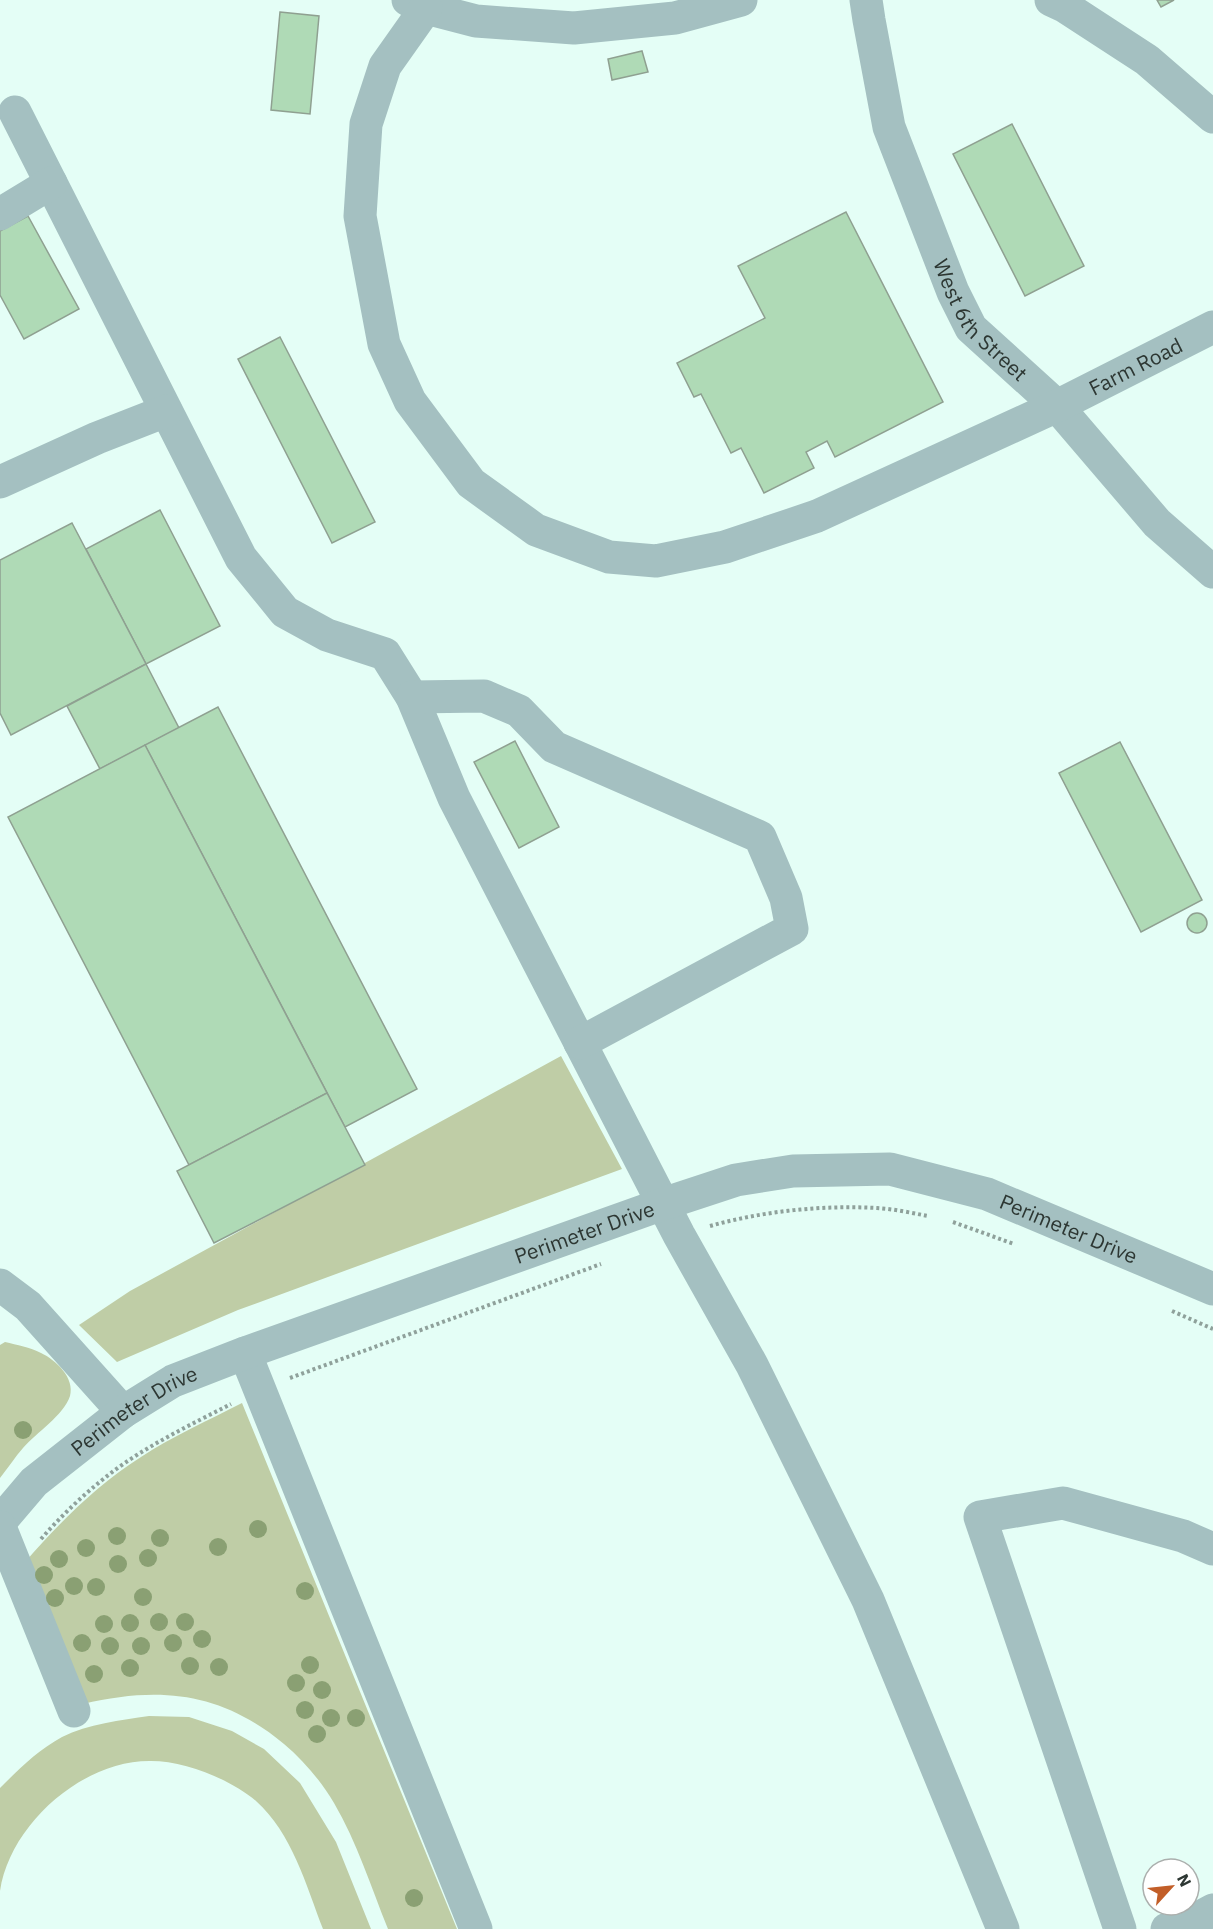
<svg xmlns="http://www.w3.org/2000/svg" width="1213" height="1929" viewBox="0 0 1213 1929" font-family="'IBM Plex Sans',sans-serif">
  <rect width="100%" height="100%" fill="#e4fef6"/>
  <g fill="#bfcda6">
    <polygon points="561,1056 622,1169 238,1310 117,1362 79,1325 130,1291"/>
    <path d="M5,1342C17,1345 30,1347 41,1353C56,1360 75,1378 70,1396C64,1415 36,1433 23,1448C15,1457 8,1468 0,1478V1345Z"/>
    <path d="M242,1403L457,1929H388C371,1887 357,1842 334,1803C321,1781 304,1761 284,1744C221,1692 160,1686 83,1704L26,1561C60,1522 97,1485 141,1457C173,1436 209,1420 242,1403Z"/>
    <path d="M149,1716L189,1717L232,1731L264,1749L300,1783L336,1842L371,1929H323C306,1885 292,1833 256,1801C230,1779 185,1761 151,1761C83,1760 10,1824 0,1891V1788C19,1769 38,1750 62,1737C88,1724 121,1720 149,1716Z"/>
  </g>
  <g fill="#afdab6" stroke="#8fa091" stroke-width="1.5">
    <polygon points="1157,0 1174,0 1161,7"/>
    <polygon points="280,12 319,16 310,114 271,110"/>
    <polygon points="642,51 648,72 612,80 608,59"/>
    <polygon points="1012,124 1084,266 1025,296 953,154"/>
    <polygon points="846,212 943,402 835,457 827,441 806,452 814,468 764,493 741,448 731,453 701,394 694,397 677,363 765,318 738,266"/>
    <polygon points="28,216 79,309 24,339 0,295 0,231"/>
    <polygon points="280,337 375,522 332,543 238,359"/>
    <polygon points="160,510 220,626 146,664 86,549"/>
    <polygon points="72,523 146,664 11,735 0,713 0,560"/>
    <polygon points="146,664 179,728 100,769 67,706"/>
    <polygon points="218,707 417,1089 345,1127 145,745"/>
    <polygon points="515,741 559,827 519,848 474,762"/>
    <polygon points="1120,742 1202,900 1141,932 1059,773"/>
    <polygon points="145,745 327,1093 189,1165 8,817"/>
    <circle cx="1197" cy="923" r="10"/>
    <polygon points="327,1093 365,1165 214,1243 177,1171"/>
  </g>
  <g fill="none" stroke-linecap="round" stroke-linejoin="round">
    <g stroke="#8fa19b" stroke-width="4" stroke-dasharray="3 3" stroke-linecap="butt">
      <polyline points="953,1222 1014,1244"/>
      <path d="M710,1226C764,1211 821,1205 877,1208C894,1209 912,1213 928,1216"/>
      <polyline points="1172,1311 1213,1329"/>
      <polyline points="290,1378 601,1264"/>
      <path d="M41,1539C62,1515 85,1493 111,1473C146,1446 192,1424 231,1404"/>
    </g>
    <g stroke="#a4c0c1" stroke-width="33">
      <polyline points="408,0 426,8 476,21 574,28 675,18 741,0"/>
      <path id="s1" d="M866,0L869,20L889,127L953,292L971,328L1057,406L1157,523L1213,572"/>
      <polyline points="1051,0 1064,6 1147,60 1213,117"/>
      <path id="s2" d="M426,8L385,66L366,124L360,216L384,344L410,401L471,483L536,530L609,557L656,561L725,547L817,516L1057,406L1213,327"/>
      <polyline points="15,112 241,558 285,612 327,635 385,654 412,697 454,798 679,1235 752,1365 868,1600 1003,1929"/>
      <polyline points="0,214 51,183"/>
      <polyline points="0,482 97,438 166,411"/>
      <polyline points="412,697 484,696 519,711 554,747 760,837 786,898 792,929 580,1043"/>
      <polyline points="0,1285 28,1306 123,1412"/>
      <polyline points="245,1353 476,1929"/>
      <path id="s3" d="M0,1522L34,1482L123,1412L173,1381L245,1353L663,1204L736,1180L793,1171L890,1169L987,1194L1213,1289"/>
      <polyline points="0,1527 74,1711"/>
      <polyline points="1120,1929 980,1517 1063,1503 1183,1536 1213,1549"/>
      <polyline points="1167,1929 1185,1925 1213,1910"/>
    </g>
  </g>
  <g fill="#8aa073">
    <circle cx="23" cy="1430" r="9"/>
    <circle cx="258" cy="1529" r="9"/>
    <circle cx="117" cy="1536" r="9"/>
    <circle cx="160" cy="1538" r="9"/>
    <circle cx="218" cy="1547" r="9"/>
    <circle cx="86" cy="1548" r="9"/>
    <circle cx="148" cy="1558" r="9"/>
    <circle cx="59" cy="1559" r="9"/>
    <circle cx="118" cy="1564" r="9"/>
    <circle cx="44" cy="1575" r="9"/>
    <circle cx="74" cy="1586" r="9"/>
    <circle cx="96" cy="1587" r="9"/>
    <circle cx="305" cy="1591" r="9"/>
    <circle cx="143" cy="1597" r="9"/>
    <circle cx="55" cy="1598" r="9"/>
    <circle cx="159" cy="1622" r="9"/>
    <circle cx="185" cy="1622" r="9"/>
    <circle cx="130" cy="1623" r="9"/>
    <circle cx="104" cy="1624" r="9"/>
    <circle cx="202" cy="1639" r="9"/>
    <circle cx="82" cy="1643" r="9"/>
    <circle cx="173" cy="1643" r="9"/>
    <circle cx="110" cy="1646" r="9"/>
    <circle cx="141" cy="1646" r="9"/>
    <circle cx="310" cy="1665" r="9"/>
    <circle cx="190" cy="1666" r="9"/>
    <circle cx="219" cy="1667" r="9"/>
    <circle cx="130" cy="1668" r="9"/>
    <circle cx="94" cy="1674" r="9"/>
    <circle cx="296" cy="1683" r="9"/>
    <circle cx="322" cy="1690" r="9"/>
    <circle cx="305" cy="1710" r="9"/>
    <circle cx="331" cy="1718" r="9"/>
    <circle cx="356" cy="1718" r="9"/>
    <circle cx="317" cy="1734" r="9"/>
    <circle cx="414" cy="1898" r="9"/>
  </g>
  <g text-anchor="middle" dominant-baseline="central" stroke-width="5" stroke-linejoin="round" paint-order="stroke">
    <g font-size="21" fill="#2d3733" stroke="#fff">
      <text stroke="none"><textPath href="#s1" startOffset="345">West 6th Street</textPath></text>
      <text stroke="none"><textPath href="#s2" startOffset="1244">Farm Road</textPath></text>
      <text stroke="none"><textPath href="#s3" startOffset="1166">Perimeter Drive</textPath></text>
      <text stroke="none"><textPath href="#s3" startOffset="662">Perimeter Drive</textPath></text>
      <text stroke="none"><textPath href="#s3" startOffset="176">Perimeter Drive</textPath></text>
    </g>
  </g>
  <g transform="translate(1171 1887) rotate(63)"><circle r="28" fill="#ffffff" stroke="#abafad" stroke-width="1.5"/>
  <path d="M0-4.5L10 22L0 15L-10 22Z" fill="#c25e28"/>
  <text y="-9" font-size="16" font-weight="bold" text-anchor="middle" fill="#2d3733">N</text>
  </g>
</svg>
